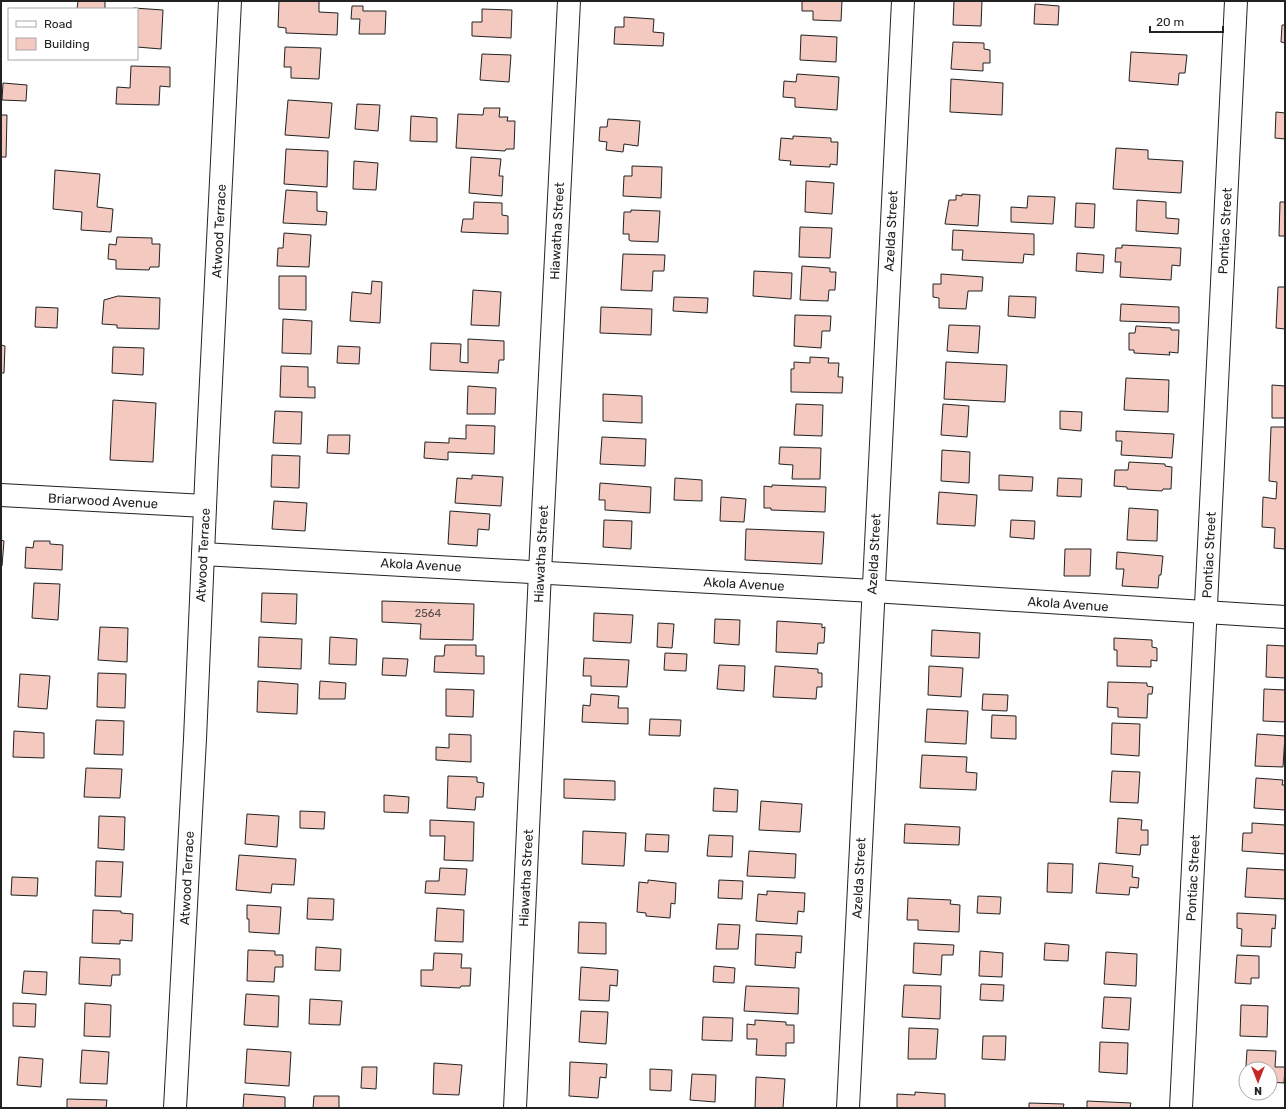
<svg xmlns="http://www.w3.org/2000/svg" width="1286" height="1109" viewBox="0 0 1286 1109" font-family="Rubik,sans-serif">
  <rect width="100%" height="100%" fill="#fff"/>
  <g fill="#f3c9c0" stroke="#222">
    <polygon points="78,1 105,1 105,9 77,9"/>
    <polygon points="279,1 319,1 319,12 338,13 337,35 286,33 286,28 278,27"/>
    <polygon points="802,1 842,1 841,21 813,20 813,11 802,11"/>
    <polygon points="954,1 982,1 981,26 953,25"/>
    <polygon points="1035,4 1059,6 1058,25 1034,24"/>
    <polygon points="352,6 363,6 363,11 386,11 385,34 359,34 360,19 351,19"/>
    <polygon points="134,8 163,10 161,49 137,47 137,9"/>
    <polygon points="482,9 512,10 511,38 472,36 472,22 482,22"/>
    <polygon points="624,17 654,19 653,32 664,33 663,46 614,44 615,27 624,27"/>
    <polygon points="1282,25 1285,25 1285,43 1281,42"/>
    <polygon points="801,35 837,37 836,62 800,60"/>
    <polygon points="953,42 984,43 984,49 990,50 990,63 983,63 983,71 951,69"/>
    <polygon points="285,47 321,48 319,79 291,78 291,67 284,67"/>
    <polygon points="1131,52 1187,55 1185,73 1179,73 1178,85 1129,81"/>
    <polygon points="482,54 511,55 509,82 480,80"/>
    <polygon points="131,66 170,67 170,87 160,86 159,105 116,104 117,87 130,88"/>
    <polygon points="797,74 839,77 837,110 795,107 795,98 783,97 784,81 796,82"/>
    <polygon points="951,79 1003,83 1002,115 950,112"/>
    <polygon points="3,83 27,85 26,101 2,100"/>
    <polygon points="288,100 332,103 329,138 285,135"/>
    <polygon points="357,104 380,105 378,131 355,129"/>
    <polygon points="484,108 500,108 499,117 508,117 507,121 515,121 514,149 506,149 505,151 456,148 458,114 483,115"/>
    <polygon points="1276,112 1285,113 1285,139 1275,138"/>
    <polygon points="1,115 7,115 6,157 1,157"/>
    <polygon points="411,116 437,118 437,142 410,141"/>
    <polygon points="608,119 640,121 638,146 624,144 623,152 606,150 607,142 599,141 600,127 607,127"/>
    <polygon points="793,136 831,138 831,142 838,142 837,165 830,164 830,167 790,165 791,161 779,160 781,138 793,139"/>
    <polygon points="1116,148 1148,150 1148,159 1183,161 1181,193 1113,189"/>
    <polygon points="286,149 328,151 327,187 284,184"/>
    <polygon points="471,157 501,159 499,176 503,176 502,196 469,193"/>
    <polygon points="354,161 378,163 376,190 353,189"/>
    <polygon points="632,166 662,167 661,198 623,196 624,176 632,176"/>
    <polygon points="55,170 100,174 97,207 113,209 111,232 81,230 82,212 53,209"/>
    <polygon points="806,181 834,183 832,214 805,212"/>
    <polygon points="286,190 317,192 317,211 327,212 326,225 283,223"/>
    <polygon points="962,194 980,195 978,226 945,224 949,200 956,200 956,195 962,196"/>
    <polygon points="1028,196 1055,197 1053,224 1011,222 1011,207 1027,208"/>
    <polygon points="1137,200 1166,202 1166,218 1179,219 1178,234 1136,231"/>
    <polygon points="474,202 502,203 502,215 508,216 508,234 461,232 463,219 473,219"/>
    <polygon points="1280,202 1285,202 1285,236 1279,236"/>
    <polygon points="1076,203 1095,204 1094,228 1075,227"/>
    <polygon points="631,210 660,211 658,242 631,241 629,240 629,234 623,234 624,212 631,212"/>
    <polygon points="800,227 832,228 830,258 799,257"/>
    <polygon points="953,230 1034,234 1034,255 1024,254 1023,263 962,260 963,250 952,250"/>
    <polygon points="284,233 311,235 309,267 277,266 278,248 283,248"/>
    <polygon points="117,237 152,238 152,244 160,244 159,267 150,267 149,270 116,269 116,260 108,259 109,244 116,245"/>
    <polygon points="1122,245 1181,248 1180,266 1172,265 1171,280 1120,277 1121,262 1115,262 1116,248 1122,248"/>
    <polygon points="1077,253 1104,255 1103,273 1076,271"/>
    <polygon points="623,254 665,255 664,271 653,271 652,291 621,290"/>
    <polygon points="802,266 830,268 830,272 836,272 835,290 829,290 828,301 800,300"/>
    <polygon points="754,271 792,273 791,299 753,296"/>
    <polygon points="941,274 983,277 982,291 968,291 966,309 939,308 939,298 933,297 933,284 941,284"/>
    <polygon points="279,276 306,276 306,310 279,309"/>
    <polygon points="372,281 382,282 380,323 350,321 352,292 371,294"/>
    <polygon points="1278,287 1285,287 1285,329 1276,328"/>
    <polygon points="473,290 501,292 499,326 471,325"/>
    <polygon points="118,296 160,298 159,329 117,328 117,325 102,324 104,300"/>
    <polygon points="1009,296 1036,297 1035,318 1008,316"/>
    <polygon points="674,297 708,298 707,313 673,311"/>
    <polygon points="1121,304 1179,307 1179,323 1120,321"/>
    <polygon points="36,307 58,308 57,328 35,327"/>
    <polygon points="601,307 652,309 651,335 600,333"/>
    <polygon points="795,315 831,316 830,331 822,331 821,348 794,346"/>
    <polygon points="283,319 312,321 311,354 282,353"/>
    <polygon points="949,325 980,326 978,353 947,351"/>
    <polygon points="1136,326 1171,328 1171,330 1179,330 1178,353 1169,352 1170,355 1134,353 1134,350 1129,350 1129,333 1135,333"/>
    <polygon points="468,339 504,341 504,360 499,360 498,373 430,370 431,343 461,344 460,362 468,363"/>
    <polygon points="1,345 5,346 4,373 1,373"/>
    <polygon points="338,346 360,347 359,364 337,363"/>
    <polygon points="113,347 144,348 143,375 112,373"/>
    <polygon points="810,357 829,358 828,363 839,363 838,377 843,377 842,393 791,392 791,369 794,369 794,362 810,363"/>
    <polygon points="946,362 1007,365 1005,402 944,399"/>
    <polygon points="281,366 308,367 308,387 315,387 315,398 280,397"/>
    <polygon points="1126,378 1169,380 1168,412 1124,410"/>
    <polygon points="1272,385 1285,386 1285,418 1272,418"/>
    <polygon points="468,386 496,388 495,414 467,414"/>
    <polygon points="603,394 642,396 642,423 603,421"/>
    <polygon points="113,400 156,403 153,462 110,460"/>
    <polygon points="796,404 823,405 822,436 794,435"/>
    <polygon points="943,404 969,406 967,437 941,435"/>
    <polygon points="275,411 302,412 301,444 273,443"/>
    <polygon points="1060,411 1082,412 1081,431 1060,429"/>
    <polygon points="466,425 495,426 494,454 448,452 448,460 424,458 425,442 449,443 449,438 466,439"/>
    <polygon points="1271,427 1285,427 1285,549 1274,548 1275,528 1262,527 1263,497 1276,499 1277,482 1269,481"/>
    <polygon points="1116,431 1174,434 1172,458 1121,455 1122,441 1116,441"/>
    <polygon points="328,435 350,435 349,454 327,453"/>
    <polygon points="602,437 646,439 645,466 600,464"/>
    <polygon points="780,447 821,448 820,479 792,479 793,465 779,464"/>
    <polygon points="942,450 970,452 969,483 941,481"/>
    <polygon points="272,455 300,456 299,488 271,487"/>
    <polygon points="1129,462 1165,464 1165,466 1172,467 1171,489 1163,489 1162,491 1127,489 1127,487 1114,486 1115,470 1128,470"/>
    <polygon points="472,475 503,477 501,506 455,503 457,478 472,479"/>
    <polygon points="999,475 1033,477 1032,491 999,490"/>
    <polygon points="675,478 702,480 702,501 674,500"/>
    <polygon points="1058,478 1082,479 1081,497 1057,496"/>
    <polygon points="600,483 651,487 650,513 605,510 605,500 599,500"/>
    <polygon points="772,485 826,487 825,512 771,510 771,508 764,508 764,486 772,487"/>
    <polygon points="939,492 977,495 975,526 937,524"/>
    <polygon points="721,497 746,499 744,522 720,521"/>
    <polygon points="274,501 307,503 305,531 272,529"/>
    <polygon points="1129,508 1158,510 1157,541 1127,540"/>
    <polygon points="450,511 490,514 489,530 478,529 477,546 448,544"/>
    <polygon points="604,520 632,521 631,549 603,547"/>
    <polygon points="1011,520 1035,521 1034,539 1010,537"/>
    <polygon points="746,529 824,532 822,564 745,560"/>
    <polygon points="1,540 4,541 2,566 1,566"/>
    <polygon points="34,541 50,541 50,544 63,545 62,570 25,568 26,547 33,548"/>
    <polygon points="1065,549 1091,549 1090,576 1064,576"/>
    <polygon points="1117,552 1163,556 1161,575 1159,575 1158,588 1122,586 1124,569 1116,569"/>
    <polygon points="34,583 60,584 58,620 32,618"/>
    <polygon points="262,593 297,594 296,624 261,622"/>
    <polygon points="382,601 474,604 473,640 420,639 421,624 382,622"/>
    <polygon points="594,613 633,615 631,643 593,641"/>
    <polygon points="715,619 740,620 739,645 714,643"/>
    <polygon points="777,621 822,624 822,628 825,627 824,643 818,643 817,654 776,652"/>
    <polygon points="658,623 674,624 672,648 657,647"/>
    <polygon points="100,627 128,628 127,662 98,660"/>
    <polygon points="932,630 980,633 979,658 931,656"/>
    <polygon points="259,637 302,639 301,669 258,667"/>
    <polygon points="330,637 357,639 356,665 329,664"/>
    <polygon points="1114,638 1152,640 1152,647 1157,648 1157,661 1151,660 1151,667 1117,666 1117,650 1114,650"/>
    <polygon points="445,645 476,645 476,656 484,656 484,674 434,672 435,656 444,656"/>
    <polygon points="1267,645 1285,646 1285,678 1266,677"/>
    <polygon points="665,653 687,654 686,671 664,670"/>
    <polygon points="383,658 408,659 406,676 382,675"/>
    <polygon points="584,658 629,660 627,687 591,686 591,676 583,676"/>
    <polygon points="719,665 745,666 744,691 717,689"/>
    <polygon points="775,666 818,669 818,673 822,673 822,687 817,687 816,699 773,697"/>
    <polygon points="929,666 963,668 961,697 928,695"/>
    <polygon points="98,673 126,674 125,708 97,707"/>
    <polygon points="20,674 50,676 47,709 18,707"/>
    <polygon points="258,681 298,684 297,714 257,712"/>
    <polygon points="320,681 346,683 345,699 319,699"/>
    <polygon points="1108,682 1147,683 1147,686 1153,687 1152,694 1148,694 1147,718 1118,717 1118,708 1107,707"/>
    <polygon points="446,689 474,690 473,717 446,716"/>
    <polygon points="1264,689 1285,690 1285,722 1263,721"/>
    <polygon points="591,694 619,696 618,708 628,708 628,724 582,722 583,705 590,706"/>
    <polygon points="983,694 1008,695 1007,711 982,710"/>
    <polygon points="927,709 968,711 966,744 925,742"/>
    <polygon points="992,715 1016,716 1016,739 991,738"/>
    <polygon points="650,719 681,720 680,736 649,735"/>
    <polygon points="96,720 124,721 123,755 94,754"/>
    <polygon points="1112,723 1140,724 1139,756 1111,754"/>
    <polygon points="14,731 44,733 44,758 13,757"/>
    <polygon points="449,734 471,735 471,762 436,760 436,747 449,748"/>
    <polygon points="1257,734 1285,736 1283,767 1255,766"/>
    <polygon points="922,755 967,757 966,772 977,773 976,790 920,788"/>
    <polygon points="86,768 122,769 120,798 84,797"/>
    <polygon points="1112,771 1140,772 1138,803 1110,802"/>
    <polygon points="448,776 477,777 477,782 484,783 483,797 476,797 475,810 447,808"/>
    <polygon points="1256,778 1283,780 1282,785 1285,785 1285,810 1254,808"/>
    <polygon points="564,779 615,781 615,800 564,798"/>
    <polygon points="714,788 738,790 737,812 713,811"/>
    <polygon points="384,795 409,797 408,813 384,812"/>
    <polygon points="761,801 802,804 800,832 759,830"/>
    <polygon points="300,811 325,812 324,829 300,828"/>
    <polygon points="247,814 279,816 277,847 245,844"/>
    <polygon points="99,816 125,817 124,850 98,848"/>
    <polygon points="1118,818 1142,820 1141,830 1148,830 1148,845 1141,845 1140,855 1116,853"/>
    <polygon points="430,820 474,822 473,861 444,860 445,836 430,836"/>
    <polygon points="1252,823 1285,825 1285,854 1242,851 1243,833 1252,833"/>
    <polygon points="905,824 960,827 959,845 904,843"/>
    <polygon points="583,831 626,833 624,866 582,864"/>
    <polygon points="646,834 669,835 668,852 645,851"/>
    <polygon points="709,835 733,836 732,857 707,856"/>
    <polygon points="749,851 796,854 795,878 747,876"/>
    <polygon points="239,855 296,859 294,885 272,884 271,893 236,890"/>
    <polygon points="96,861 123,862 121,897 95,896"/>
    <polygon points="1048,863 1073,864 1072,893 1047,892"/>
    <polygon points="1099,863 1133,866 1132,877 1139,878 1138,888 1130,887 1129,895 1096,893"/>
    <polygon points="440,868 467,869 465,895 425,893 426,881 439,881"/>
    <polygon points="1247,868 1285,870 1285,899 1245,897"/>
    <polygon points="12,877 38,878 37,896 11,895"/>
    <polygon points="648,880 676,883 675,904 671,903 670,918 646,916 646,913 637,912 639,882 648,883"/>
    <polygon points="719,880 743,881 742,899 718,898"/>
    <polygon points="767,891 805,893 804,912 798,911 797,924 756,921 758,894 767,895"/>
    <polygon points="978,896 1001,897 1000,914 977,913"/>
    <polygon points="308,898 334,899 333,920 307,919"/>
    <polygon points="908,898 951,900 950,904 960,905 959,932 918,930 918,920 907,920"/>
    <polygon points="247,905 281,907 279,934 249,932 249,919 247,919"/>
    <polygon points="437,908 464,910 463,942 435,941"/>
    <polygon points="93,910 121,911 121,913 133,914 132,941 120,940 120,944 92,943"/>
    <polygon points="1237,913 1276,915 1275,929 1272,928 1271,947 1241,946 1242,929 1237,928"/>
    <polygon points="579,922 606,923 606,954 578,953"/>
    <polygon points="718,924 740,925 738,949 716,949"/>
    <polygon points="756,934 802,936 801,953 796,952 795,968 755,965"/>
    <polygon points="914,943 954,945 953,955 942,955 941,975 913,973"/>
    <polygon points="1045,943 1069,945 1068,961 1044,960"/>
    <polygon points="316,947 341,949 340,971 315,970"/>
    <polygon points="248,950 275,951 275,955 283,955 283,967 275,967 274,982 247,981"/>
    <polygon points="980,951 1003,953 1002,977 979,976"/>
    <polygon points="1106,952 1137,954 1136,986 1104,984"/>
    <polygon points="434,953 462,954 461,968 471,968 470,986 461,986 460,988 421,986 421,970 433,970"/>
    <polygon points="1237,955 1259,956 1259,978 1251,978 1251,984 1235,983"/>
    <polygon points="80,957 120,959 120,975 112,975 111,986 79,984"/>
    <polygon points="714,966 735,968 734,983 713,982"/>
    <polygon points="581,967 618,970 617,986 610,985 609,1001 579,1000"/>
    <polygon points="24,971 47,972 46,995 22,993"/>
    <polygon points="981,984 1004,985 1003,1001 980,1000"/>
    <polygon points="904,985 941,986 940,1019 902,1017"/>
    <polygon points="746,986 799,988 798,1014 744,1011"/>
    <polygon points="246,994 279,996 278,1027 244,1025"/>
    <polygon points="1104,997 1131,998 1129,1030 1102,1028"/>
    <polygon points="310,999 342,1001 340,1025 309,1024"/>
    <polygon points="13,1003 36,1004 35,1027 13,1026"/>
    <polygon points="85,1003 111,1005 110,1037 84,1036"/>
    <polygon points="1241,1005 1268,1006 1267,1037 1240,1036"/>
    <polygon points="581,1011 608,1012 606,1044 579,1042"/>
    <polygon points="703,1017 733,1018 732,1041 702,1040"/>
    <polygon points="755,1020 786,1022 786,1025 794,1025 794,1043 786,1043 786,1056 756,1055 757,1039 747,1039 747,1024 755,1025"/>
    <polygon points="909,1028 938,1029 936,1059 908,1059"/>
    <polygon points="983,1036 1006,1036 1005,1060 982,1059"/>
    <polygon points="1100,1042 1128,1043 1127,1074 1099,1072"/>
    <polygon points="247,1049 291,1052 289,1086 245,1083"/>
    <polygon points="82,1050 109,1052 107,1084 80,1083"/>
    <polygon points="1247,1050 1276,1051 1275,1067 1285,1067 1284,1083 1270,1082 1270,1069 1246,1069 1246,1081 1245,1081"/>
    <polygon points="19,1057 43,1059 41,1087 17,1085"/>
    <polygon points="570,1062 607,1064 606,1078 600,1077 598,1098 569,1096"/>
    <polygon points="434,1063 462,1065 459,1095 433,1094"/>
    <polygon points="362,1067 377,1067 376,1089 361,1088"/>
    <polygon points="650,1069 672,1070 671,1091 650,1090"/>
    <polygon points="692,1074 716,1075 715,1102 690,1100"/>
    <polygon points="756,1077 785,1079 783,1108 755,1108"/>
    <polygon points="915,1092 945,1094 945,1108 897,1108 897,1094 915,1095"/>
    <polygon points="244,1094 285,1097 285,1108 243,1108"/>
    <polygon points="314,1096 339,1096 339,1108 313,1108"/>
    <polygon points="67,1099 107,1100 106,1108 67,1108"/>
    <polygon points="1087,1101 1131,1103 1130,1108 1087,1108"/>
    <polygon points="1029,1103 1064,1104 1063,1108 1029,1108"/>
  </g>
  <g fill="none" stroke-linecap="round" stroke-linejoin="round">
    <g stroke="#222" stroke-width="24">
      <g id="minor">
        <polyline points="1,495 205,506"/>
        <polyline points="203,554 873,591 1285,617"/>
        <polyline points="175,1108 195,739 207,461 230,1"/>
        <polyline points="515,1108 540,572 569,1"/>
        <polyline points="848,1108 903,1"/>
        <polyline points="1181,1108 1236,1"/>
      </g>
    </g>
    <use href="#minor" stroke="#fff" stroke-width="22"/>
  </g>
  <g text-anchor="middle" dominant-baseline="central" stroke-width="3" stroke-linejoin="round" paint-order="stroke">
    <g font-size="11" fill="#564c4a">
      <text x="428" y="613">2564</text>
    </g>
    <g font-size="13" fill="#222" stroke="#fff">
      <text transform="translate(219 231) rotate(-87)">Atwood Terrace</text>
      <text transform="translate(557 231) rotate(-87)">Hiawatha Street</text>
      <text transform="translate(891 231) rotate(-87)">Azelda Street</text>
      <text transform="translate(1225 231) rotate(-87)">Pontiac Street</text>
      <text transform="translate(103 501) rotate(3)">Briarwood Avenue</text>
      <text transform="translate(541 554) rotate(-87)">Hiawatha Street</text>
      <text transform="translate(874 554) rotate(-87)">Azelda Street</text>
      <text transform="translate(203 555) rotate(-87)">Atwood Terrace</text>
      <text transform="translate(1209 555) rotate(-87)">Pontiac Street</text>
      <text transform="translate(421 565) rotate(3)">Akola Avenue</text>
      <text transform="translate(744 584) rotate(3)">Akola Avenue</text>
      <text transform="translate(1068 604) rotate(4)">Akola Avenue</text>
      <text transform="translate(187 878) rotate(-87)">Atwood Terrace</text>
      <text transform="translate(526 878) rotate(-87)">Hiawatha Street</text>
      <text transform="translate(859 878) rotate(-87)">Azelda Street</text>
      <text transform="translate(1193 878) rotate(-87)">Pontiac Street</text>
    </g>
  </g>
  <rect width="1286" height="1109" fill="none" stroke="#222222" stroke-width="4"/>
  <rect x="8" y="8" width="130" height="52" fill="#ffffff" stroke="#a7a7a7"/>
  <rect x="16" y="21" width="20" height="6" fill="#ffffff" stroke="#a7a7a7"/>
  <text x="44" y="28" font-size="12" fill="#222222">Road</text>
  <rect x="16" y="38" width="20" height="12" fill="#f3c9c0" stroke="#a7a7a7"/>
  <text x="44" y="48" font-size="12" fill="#222222">Building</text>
  <g transform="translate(1258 1081) rotate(180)"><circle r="19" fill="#ffffff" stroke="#a7a7a7"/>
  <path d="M0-3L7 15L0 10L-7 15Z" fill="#c62828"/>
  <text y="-6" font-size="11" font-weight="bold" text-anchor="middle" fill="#222222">N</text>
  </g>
  <path d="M1150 26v6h73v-6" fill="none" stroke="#222222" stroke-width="2"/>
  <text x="1156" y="26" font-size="12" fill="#222222" stroke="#ffffff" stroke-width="3" paint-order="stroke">20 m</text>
</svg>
